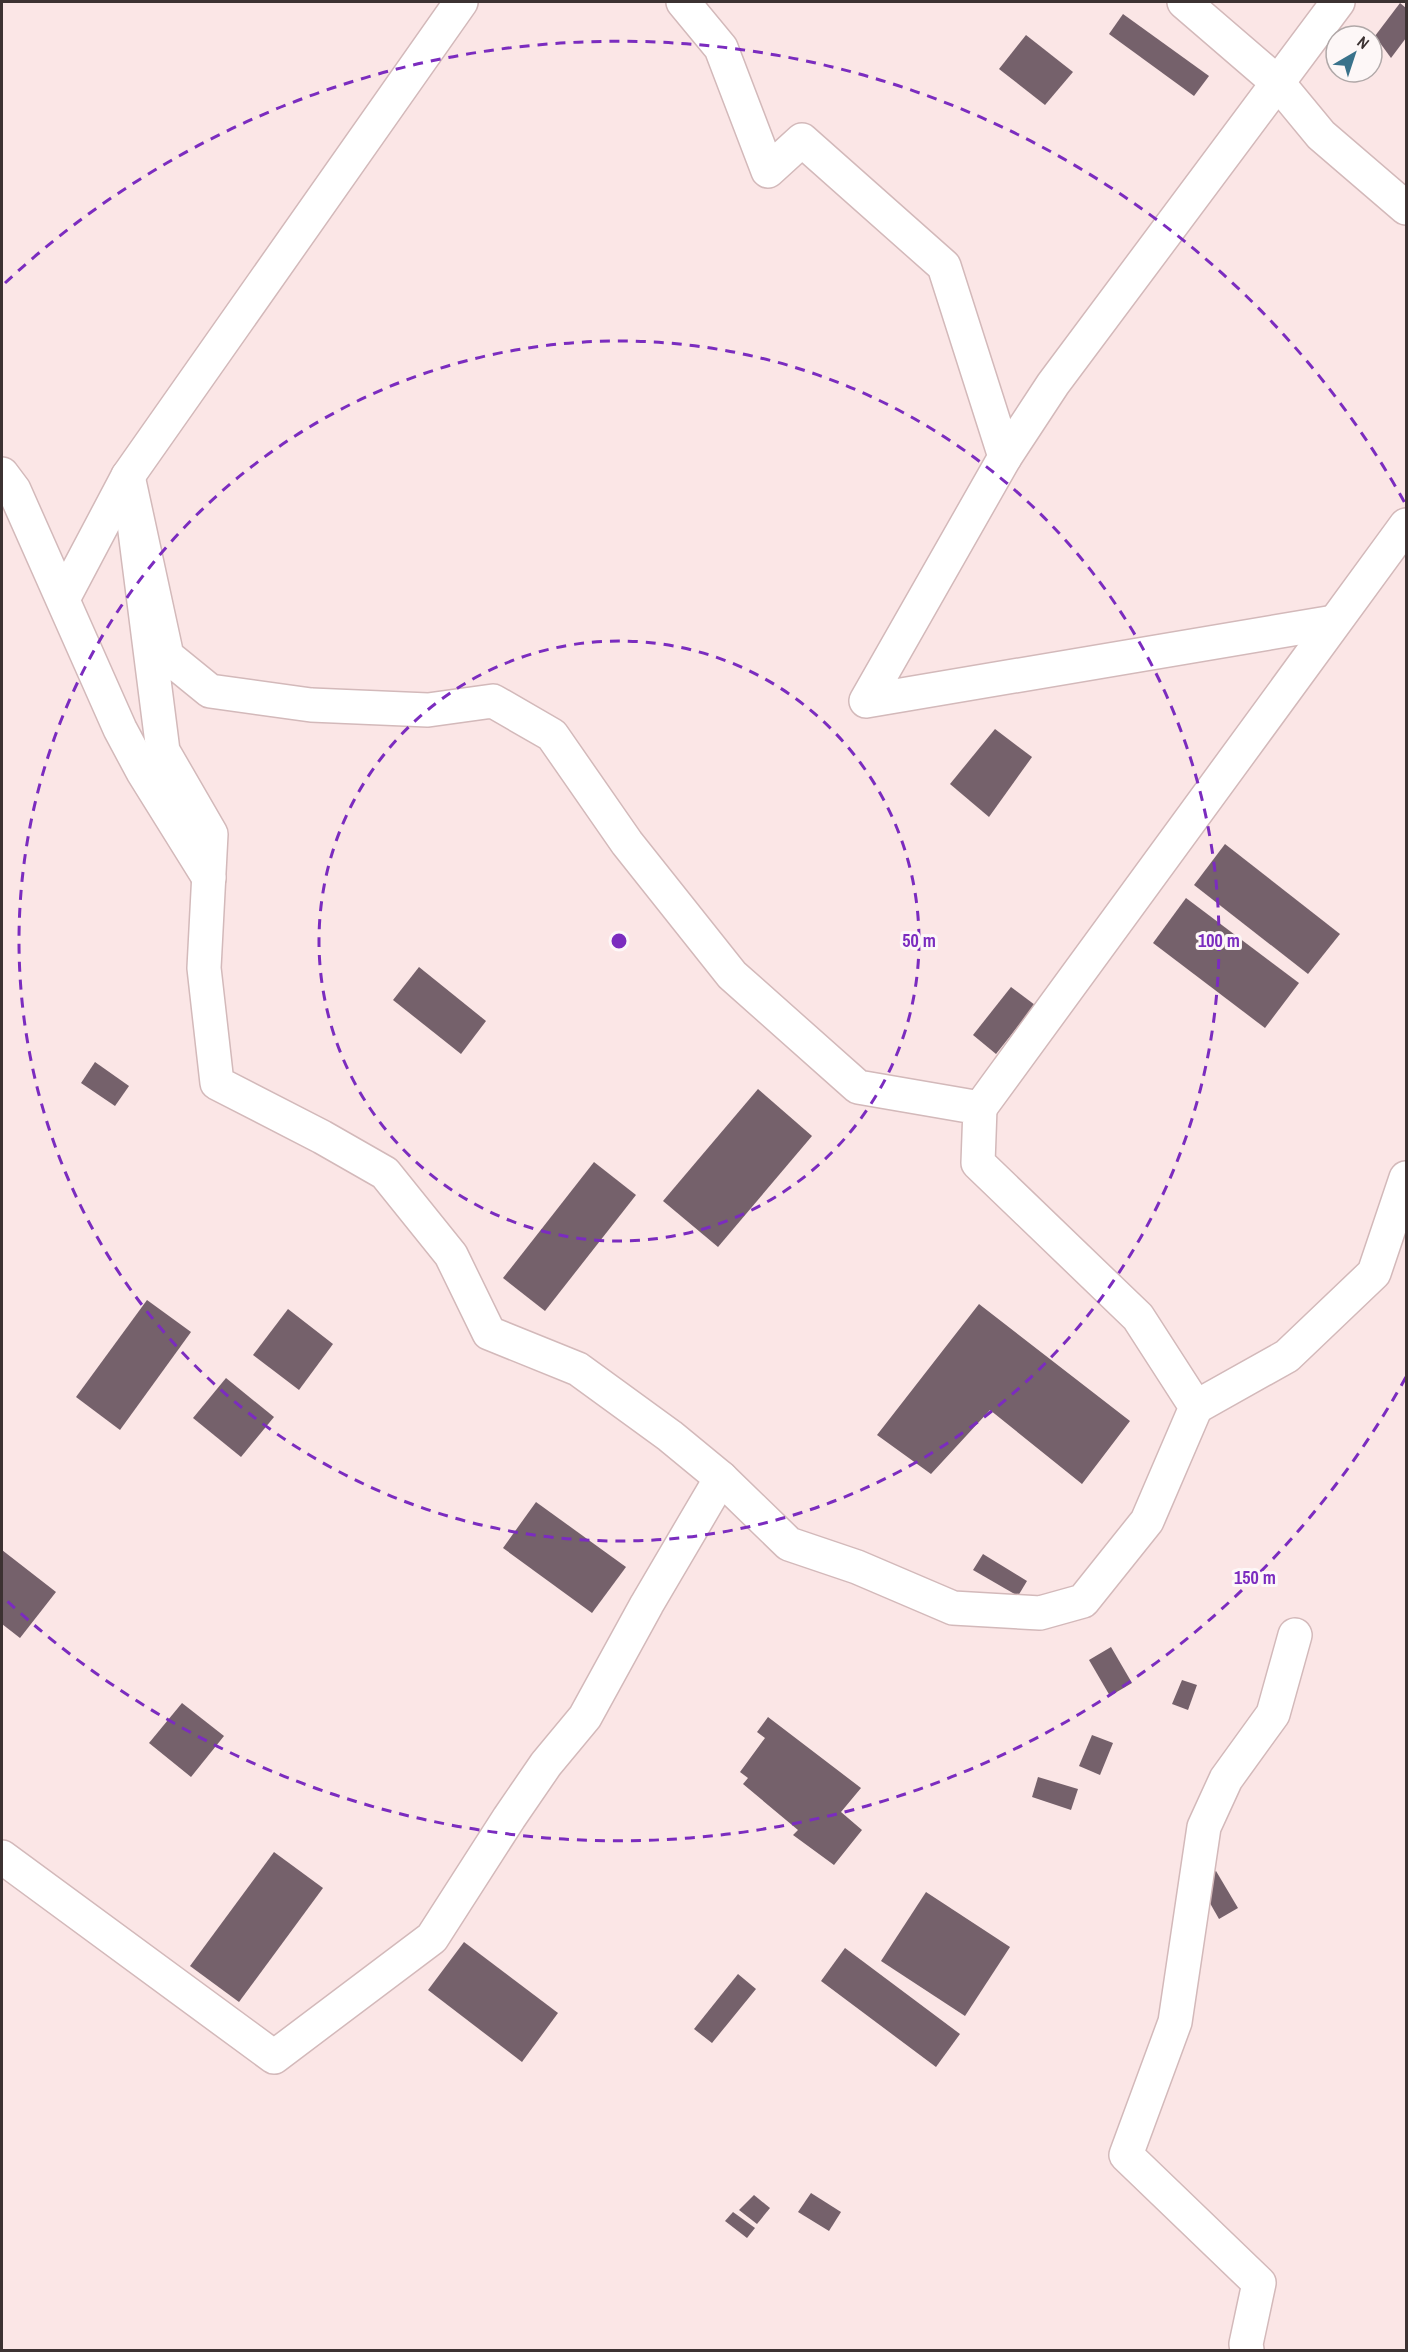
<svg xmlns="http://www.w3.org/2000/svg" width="1408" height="2352" viewBox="0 0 1408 2352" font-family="'Archivo Narrow',sans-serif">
  <rect width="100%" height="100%" fill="#fbe6e6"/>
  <g fill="#75616b">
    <polygon points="1400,3 1406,8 1406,38 1391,58 1375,36"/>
    <polygon points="1123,14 1209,76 1194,96 1109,34"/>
    <polygon points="1026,35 1073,72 1045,105 999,69"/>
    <polygon points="995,729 1032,757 989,817 950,784"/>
    <polygon points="1225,844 1340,934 1308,974 1194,885"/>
    <polygon points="1186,898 1299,983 1265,1028 1153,943"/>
    <polygon points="419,967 486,1021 461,1054 393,1000"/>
    <polygon points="1011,987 1035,1005 996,1054 973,1035"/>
    <polygon points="95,1062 129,1086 115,1106 81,1083"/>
    <polygon points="758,1089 812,1136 718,1247 663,1201"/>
    <polygon points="594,1162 636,1195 545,1311 503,1278"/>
    <polygon points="147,1300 191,1332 120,1430 76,1397"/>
    <polygon points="979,1304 1130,1421 1082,1484 990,1410 931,1474 877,1435"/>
    <polygon points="288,1309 333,1344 299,1390 253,1355"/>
    <polygon points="226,1378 274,1417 241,1457 193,1418"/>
    <polygon points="536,1502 626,1567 592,1613 503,1548"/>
    <polygon points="2,1550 56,1592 20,1638 2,1624"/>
    <polygon points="983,1554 1027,1581 1018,1596 973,1570"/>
    <polygon points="1111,1647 1132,1683 1110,1696 1089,1660"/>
    <polygon points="1182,1680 1197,1685 1188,1710 1172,1704"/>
    <polygon points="182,1703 224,1736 191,1777 149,1743"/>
    <polygon points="768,1717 861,1788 841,1812 862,1830 834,1865 793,1835 798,1830 743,1784 748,1778 740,1772 765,1738 757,1732"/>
    <polygon points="1092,1735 1113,1743 1100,1775 1079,1766"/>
    <polygon points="1038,1777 1078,1789 1071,1810 1032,1797"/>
    <polygon points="274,1852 323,1888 239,2002 190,1966"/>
    <polygon points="1216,1871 1238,1908 1219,1919 1198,1882"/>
    <polygon points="926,1892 1010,1947 965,2016 881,1961"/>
    <polygon points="464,1942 558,2013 522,2062 428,1990"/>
    <polygon points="845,1948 960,2034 936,2067 821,1981"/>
    <polygon points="738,1974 756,1989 712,2043 694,2029"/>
    <polygon points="811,2193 841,2212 829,2231 798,2212"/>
    <polygon points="754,2195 770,2208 757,2224 739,2210"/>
    <polygon points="733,2212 755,2228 747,2238 725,2221"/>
  </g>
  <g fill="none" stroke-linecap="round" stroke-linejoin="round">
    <g stroke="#d3b9ba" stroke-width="36">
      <g id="minor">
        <polyline points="683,2 721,48 768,171 802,140 944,266 1005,457 866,701 1334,622"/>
        <polyline points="1184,2 1278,83 1321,135 1406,208"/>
        <polyline points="1005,457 1053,384 1338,2"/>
        <polyline points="2,474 14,490 120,729 143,772 209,878"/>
        <polygon points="128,476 167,656 210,691 311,705 428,710 493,701 552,735 627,843 732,975 858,1087 980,1108 978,1163 1138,1317 1196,1407 1147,1521 1083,1601 1040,1613 953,1608 857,1567 789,1544 721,1478 670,1436 578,1369 489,1333 451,1255 385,1173 322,1137 217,1083 204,968 211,834 163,751"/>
        <polyline points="63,599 128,476 461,2"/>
        <polyline points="980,1108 1406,525"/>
        <polyline points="1196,1407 1287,1356 1374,1273 1406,1178"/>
        <polyline points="2,1857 274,2057 432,1938 509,1818 546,1764 585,1717 647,1604 721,1478"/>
        <polyline points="1247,2350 1246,2344 1259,2283 1126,2155 1175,2022 1204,1827 1226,1779 1273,1714 1295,1635"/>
      </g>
    </g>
    <use href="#minor" stroke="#fff" stroke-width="33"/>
  </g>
  <g fill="none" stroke="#7b2cbf" stroke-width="3" stroke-dasharray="10 8">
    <circle cx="619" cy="941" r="300"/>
    <circle cx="619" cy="941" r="600"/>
    <path d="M1406 1377A900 900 0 0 1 5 1599M5 283A900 900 0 0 1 1406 505"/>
  </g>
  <circle cx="619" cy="941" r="9" fill="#7b2cbf" stroke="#fdf7f7" stroke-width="3"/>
  <g font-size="18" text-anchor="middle" font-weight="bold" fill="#7b2cbf" stroke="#fdf7f7" stroke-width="6" stroke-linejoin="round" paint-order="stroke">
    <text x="919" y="947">50 m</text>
    <text x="1219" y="947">100 m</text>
    <text x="1255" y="1584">150 m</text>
  </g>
  <rect width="1408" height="2352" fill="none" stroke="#3c3232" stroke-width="6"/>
  <g transform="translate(1354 54) rotate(39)"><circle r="28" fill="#fdf7f7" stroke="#b0a8a8" stroke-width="1.5"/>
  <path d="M0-4.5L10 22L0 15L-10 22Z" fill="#39728b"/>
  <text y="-9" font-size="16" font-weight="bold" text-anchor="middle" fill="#3c3232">N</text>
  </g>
</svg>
